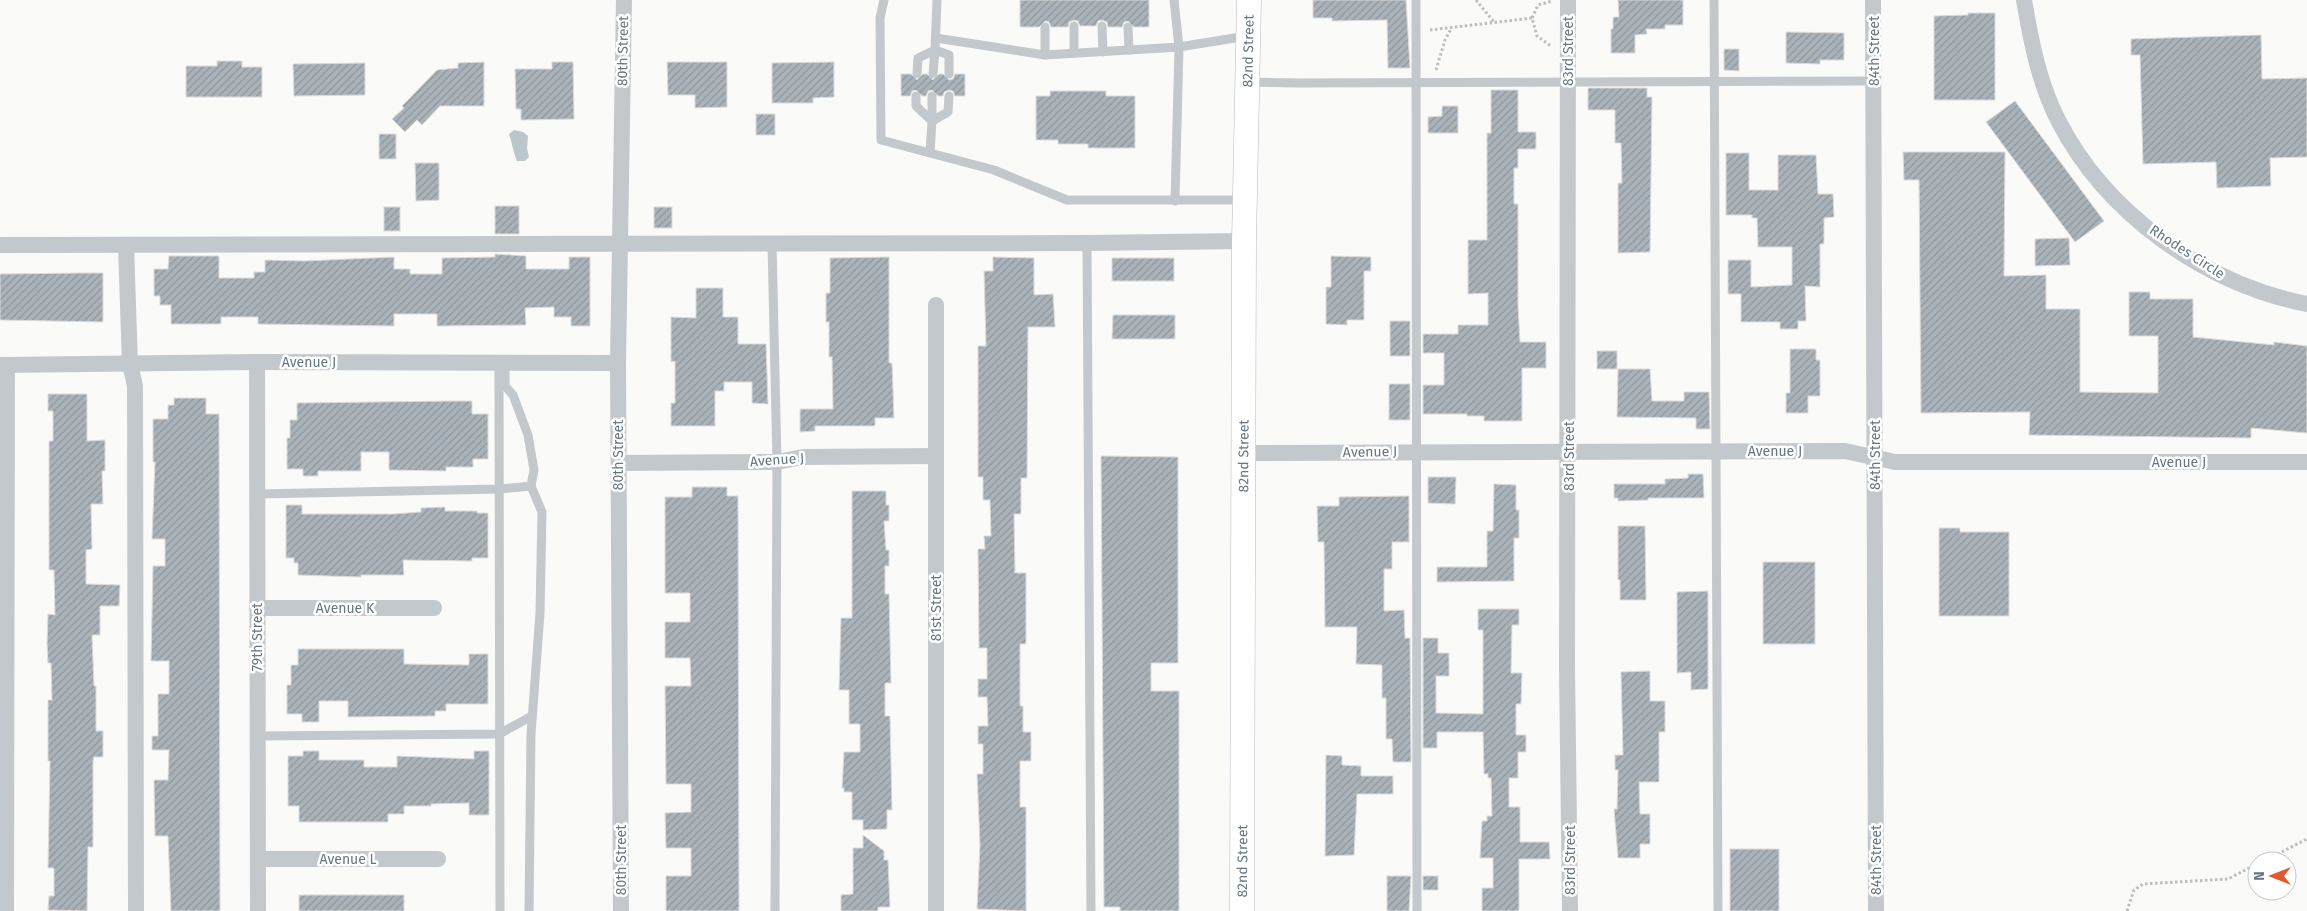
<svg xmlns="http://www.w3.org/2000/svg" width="2307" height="911" viewBox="0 0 2307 911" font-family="'Fira Sans',sans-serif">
  <defs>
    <pattern id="building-hatch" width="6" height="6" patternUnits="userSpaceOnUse" patternTransform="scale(1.25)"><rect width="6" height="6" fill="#aab3b9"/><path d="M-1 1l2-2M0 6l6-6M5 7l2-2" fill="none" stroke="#8e969c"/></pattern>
  </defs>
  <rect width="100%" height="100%" fill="#fafaf8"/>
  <path fill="#bbc7cb" d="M514,130L523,132L528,136L527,148L529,157L525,161H517C513,151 512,143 509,134Z"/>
  <g fill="url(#building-hatch)" stroke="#dcdcda">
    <polygon points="1020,0 1149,0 1149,27 1134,27 1128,21 1124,22 1122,27 1108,27 1107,22 1102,20 1098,21 1096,26 1080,26 1078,21 1074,20 1069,22 1068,27 1051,27 1049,22 1045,21 1039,27 1020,27"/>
    <polygon points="1313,0 1406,0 1410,68 1388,68 1387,20 1332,21 1332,18 1313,18"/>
    <polygon points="1618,0 1683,0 1683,25 1665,25 1665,29 1646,29 1647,34 1635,35 1635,53 1611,53 1611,29 1613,29 1613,17 1619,17"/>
    <polygon points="1968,13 1995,13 1995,100 1934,100 1934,16 1968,15"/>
    <polygon points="1786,32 1844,33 1844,60 1820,60 1820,64 1786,63"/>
    <polygon points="2261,35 2262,79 2307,78 2307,157 2270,158 2271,186 2217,188 2216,162 2143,164 2140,55 2131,55 2131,39"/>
    <polygon points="1724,49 1739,49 1739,71 1724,70"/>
    <polygon points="217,61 242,61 242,67 262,67 262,97 186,97 186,66 217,66"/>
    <polygon points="484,62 484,106 440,106 422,125 417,120 405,132 392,119 404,108 402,106 437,70 458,68 458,63"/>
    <polygon points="552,62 573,62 574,119 521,120 521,109 516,109 515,69 552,69"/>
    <polygon points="667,62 727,62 727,107 695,108 695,95 668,95"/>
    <polygon points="834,62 834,97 813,98 813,103 772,103 772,63"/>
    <polygon points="365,63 365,95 294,96 293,64"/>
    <polygon points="901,74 911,74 917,80 923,74 927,74 933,80 939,74 943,74 949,80 953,79 955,74 965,74 965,96 955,96 953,91 949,90 944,92 943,96 938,96 932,90 928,91 926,96 922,96 916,90 912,91 910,96 901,96"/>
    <polygon points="1588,88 1647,88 1647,97 1652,97 1650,252 1618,253 1618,183 1622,183 1621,143 1615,143 1615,110 1588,110"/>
    <polygon points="1491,90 1518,90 1518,132 1536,132 1536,149 1518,149 1518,168 1514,168 1514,204 1518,204 1518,305 1520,342 1546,342 1546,368 1522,368 1522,421 1484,421 1484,416 1467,416 1467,414 1423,414 1423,385 1444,385 1444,353 1423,353 1423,334 1458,334 1458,325 1488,325 1488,293 1468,294 1468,240 1487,240 1487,133 1491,133"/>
    <polygon points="1050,91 1106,91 1106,96 1135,96 1135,148 1088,148 1088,144 1058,144 1058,140 1036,140 1036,96 1050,96"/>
    <polygon points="2015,101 2104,221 2075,242 1986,122"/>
    <polygon points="1442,106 1458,106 1458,133 1428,133 1428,117 1442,116"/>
    <rect x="756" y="114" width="19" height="21"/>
    <rect x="379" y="134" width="17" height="25"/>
    <polygon points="1903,152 2005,152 2004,276 2046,275 2046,309 2080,309 2080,392 2158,393 2158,336 2129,336 2129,292 2150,292 2150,299 2193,299 2193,337 2274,345 2274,342 2307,346 2307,433 2251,428 2251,438 2029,435 2030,412 1921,413 1919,180 1904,180"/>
    <polygon points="1726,153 1749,153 1749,190 1778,190 1778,155 1816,155 1818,194 1833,194 1834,217 1824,218 1824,244 1820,244 1820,287 1805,286 1806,321 1798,321 1798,329 1780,329 1780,322 1741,322 1741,294 1728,294 1728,260 1751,260 1751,287 1792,285 1792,247 1758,247 1757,218 1752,218 1752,215 1726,215"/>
    <polygon points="415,163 439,163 439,200 416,201"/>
    <rect x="495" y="206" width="24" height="28"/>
    <rect x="384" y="207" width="16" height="24"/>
    <rect x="654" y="207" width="18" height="21"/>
    <polygon points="2069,238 2070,265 2035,266 2035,239"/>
    <polygon points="495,254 526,256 526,269 569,269 569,257 590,257 590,326 571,326 571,317 554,317 554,307 525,308 526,325 437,326 437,314 394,314 394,326 258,324 258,317 221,317 221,324 171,324 171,305 160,305 160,296 154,296 154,269 168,269 169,256 219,256 219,278 254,278 254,272 265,272 265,260 304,261 394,257 394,269 410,269 410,274 442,274 442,258 495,257"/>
    <polygon points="1331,256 1371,257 1371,271 1364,271 1364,320 1347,320 1347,325 1326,324 1326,287 1331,287"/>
    <polygon points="889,257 889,363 892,363 894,418 875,418 875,426 815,426 815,431 800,432 800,409 833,409 832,357 829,357 829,322 826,322 826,293 830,293 830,258"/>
    <polygon points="993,257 1034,258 1034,295 1053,294 1055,327 1028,327 1027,478 1021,478 1021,514 1014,514 1015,573 1026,573 1026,644 1020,644 1020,706 1023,706 1023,732 1031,732 1031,761 1020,761 1020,807 1026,807 1026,911 977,909 980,845 977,774 983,774 983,744 978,744 978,726 988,726 987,697 978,697 978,679 987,679 987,648 979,648 978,549 985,549 984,536 991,536 990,500 983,500 983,477 978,477 978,346 986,346 984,271 993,271"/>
    <rect x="1112" y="258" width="62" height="23"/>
    <polygon points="82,273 103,273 103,322 0,320 0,274"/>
    <polygon points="696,288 723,288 723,317 738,317 738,344 766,344 768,404 752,403 752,382 724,382 724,391 715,391 715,426 671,426 671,403 675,403 675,361 671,362 671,317 696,318"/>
    <polygon points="1113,315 1175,315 1175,339 1112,339"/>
    <rect x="1390" y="321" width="20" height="35"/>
    <polygon points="1790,349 1816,349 1816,360 1820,360 1820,396 1808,396 1808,413 1786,413 1786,393 1790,393"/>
    <rect x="1597" y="351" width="20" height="18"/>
    <polygon points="1618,369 1650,369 1652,401 1684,401 1684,392 1709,392 1710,429 1696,429 1696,418 1617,417"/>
    <rect x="1389" y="384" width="21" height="36"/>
    <polygon points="48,394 87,394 87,441 105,440 105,471 102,471 103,504 91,504 92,549 86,550 86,584 120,585 119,606 100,606 100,635 92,635 94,686 96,686 96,731 103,731 103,757 94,757 93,761 93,847 88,847 87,911 48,910 49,896 54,896 54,868 48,868 50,761 48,761 48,700 52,700 51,663 48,663 47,643 48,614 55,615 54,570 49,570 49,441 53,441 53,411 48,411"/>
    <polygon points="174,398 206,398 206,414 219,414 220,911 171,911 168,836 155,836 154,780 168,780 169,750 152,750 152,736 158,736 158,694 169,694 169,661 151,661 153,566 165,566 165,539 152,539 155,462 153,462 153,419 168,419 168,405 174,405"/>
    <polygon points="452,401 472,401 472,414 488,414 488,459 473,459 473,467 446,467 446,471 389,470 389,452 361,452 361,471 318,471 318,476 303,476 303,469 287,469 287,438 290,438 290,420 297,420 297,403"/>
    <polygon points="1101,456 1178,457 1178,663 1151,663 1151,691 1179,691 1179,911 1120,911 1120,907 1104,907"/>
    <polygon points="1688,474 1703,474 1704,498 1648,498 1648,500 1618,501 1618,498 1614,498 1614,484 1665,484 1665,479 1688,478"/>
    <polygon points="1428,477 1456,477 1455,504 1428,503"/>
    <polygon points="1494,484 1516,485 1516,510 1519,510 1519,538 1514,538 1514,581 1437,582 1437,567 1487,567 1487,531 1493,531"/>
    <polygon points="692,487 727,487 727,496 738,496 739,911 666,911 666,876 691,876 691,848 666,848 665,813 691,812 691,784 666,784 665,686 691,686 690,658 665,658 665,622 690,622 690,593 665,593 665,497 692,497"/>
    <polygon points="852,491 886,491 886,505 889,505 889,521 884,521 886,550 889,550 889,566 885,566 885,594 889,594 891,683 885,683 885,716 890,716 892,810 887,810 887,829 863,830 863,820 852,820 852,792 844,792 844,788 842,788 844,752 860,752 860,724 849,724 849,690 839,690 841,618 852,618"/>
    <polygon points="1409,496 1409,542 1392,542 1392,569 1384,569 1384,611 1404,610 1405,638 1410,638 1411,762 1393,762 1392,739 1386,739 1386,698 1382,698 1382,665 1356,664 1357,627 1325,627 1324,542 1318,542 1317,506 1339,506 1339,497"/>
    <polygon points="286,505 302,505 302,514 393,514 421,512 421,508 445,507 445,511 477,511 477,513 488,513 488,558 472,558 472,561 403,560 404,575 361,575 361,577 298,575 298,563 294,563 294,558 286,558"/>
    <polygon points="1618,526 1645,526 1646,600 1620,600 1620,580 1618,580"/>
    <polygon points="1939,528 1960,528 1960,532 2009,532 2009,616 1939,616"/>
    <rect x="1763" y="562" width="52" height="82"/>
    <polygon points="1708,591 1708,689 1691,690 1691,672 1677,673 1677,592"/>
    <polygon points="1478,609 1519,609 1519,625 1512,625 1511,673 1522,673 1521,704 1516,704 1516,735 1526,735 1526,752 1518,752 1518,778 1509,778 1509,807 1520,807 1520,842 1549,842 1550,859 1519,859 1519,911 1482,911 1482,888 1493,888 1493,858 1480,858 1482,821 1487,821 1487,816 1492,816 1491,778 1488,778 1488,774 1484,774 1483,732 1437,732 1437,748 1423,748 1423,638 1438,638 1438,653 1449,653 1449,676 1436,676 1436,713 1483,714 1483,630 1478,630"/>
    <polygon points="298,649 404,649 404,664 469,665 469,654 488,654 488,704 446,704 446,711 435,711 435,716 348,717 348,701 319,701 319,722 302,722 302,714 287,714 287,685 291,685 291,665 298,665"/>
    <polygon points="1650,671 1650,701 1665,701 1665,732 1659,732 1659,782 1639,782 1640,814 1650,814 1650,844 1640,844 1640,858 1618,858 1614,809 1617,809 1618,770 1615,770 1615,755 1623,755 1621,672"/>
    <polygon points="303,751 319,751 319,760 364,760 364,767 397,767 397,756 474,759 474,751 489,751 489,815 469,815 469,803 431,804 431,806 404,806 404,814 388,814 388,822 299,822 299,806 288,806 288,756 303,756"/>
    <polygon points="1326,755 1342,756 1342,765 1361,766 1361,776 1393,776 1393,794 1357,794 1354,855 1325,856"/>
    <polygon points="863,835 884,851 884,860 888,860 890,907 878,907 878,911 841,911 841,895 853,894 853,848 863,848"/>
    <rect x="1730" y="849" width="49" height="62"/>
    <polygon points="1387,876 1411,876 1409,911 1387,911"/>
    <rect x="1423" y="876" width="15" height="14"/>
    <rect x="299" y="895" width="105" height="16"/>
  </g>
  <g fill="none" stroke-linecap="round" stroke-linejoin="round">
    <g stroke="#b3babf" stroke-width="25">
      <g id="secondary">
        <path id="s1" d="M1242,911L1244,241L1249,0"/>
      </g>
    </g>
    <g stroke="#bbbfc2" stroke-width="3" stroke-dasharray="2.5 2.5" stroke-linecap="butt">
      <polyline points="1476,0 1494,22"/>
      <polyline points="1532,18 1538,5 1552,1"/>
      <polyline points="1430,30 1532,18 1537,36 1551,46"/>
      <polyline points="1436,70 1445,40 1451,29"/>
      <polyline points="2264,861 2307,839"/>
      <polyline points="2127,911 2134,890 2143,884 2228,879 2257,864"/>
    </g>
    <g stroke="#c3c8cc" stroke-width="9">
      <polyline points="884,0 880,18 881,140 994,170 1067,200 1244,200"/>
      <polyline points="1174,0 1179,47 1247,36"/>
      <polyline points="1416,0 1417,911"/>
      <polyline points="1714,0 1718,911"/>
      <polyline points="1074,26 1074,53"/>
      <polyline points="1102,26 1103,52"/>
      <polyline points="1045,27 1045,55"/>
      <polyline points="1128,27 1129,50"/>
      <polyline points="936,38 1045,55 1179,47 1175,201"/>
      <polyline points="917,74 918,58 935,50 937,0"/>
      <polyline points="933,74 935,50 949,55 949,74"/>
      <polyline points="1249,82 1298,83 1874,81"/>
      <polyline points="916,96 916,106 932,121 930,153"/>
      <polyline points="932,121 948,112 949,96"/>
      <polyline points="932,121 932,96"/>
      <polyline points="1087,243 1091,911"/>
      <polyline points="772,244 777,462 775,911"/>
      <polyline points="505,363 505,386 513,395 528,435 534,470 531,486 542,512 540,613 531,734 529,911"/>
      <polyline points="499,371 500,911"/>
      <polyline points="258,494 499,489 531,486"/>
      <polyline points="258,736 499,734 532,716"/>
    </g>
    <g stroke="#c3c8cc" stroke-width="16">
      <polyline points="1568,0 1567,668 1570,911"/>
      <polyline points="1873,0 1876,911"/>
      <path d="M2024,0C2031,41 2039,83 2058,120C2106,214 2205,284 2307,304"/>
      <polyline points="0,245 1087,243 1244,241"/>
      <polyline points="126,246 130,364 135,386 136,911"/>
      <polyline points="936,305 936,911"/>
      <polyline points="257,362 258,911"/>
      <polyline points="0,365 257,362 618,363"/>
      <polyline points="1242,453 1845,451 1895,462 2307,462"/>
      <polyline points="619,463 777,462 803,457 936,456"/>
      <polyline points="257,608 434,608"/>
      <polyline points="258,859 438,859"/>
      <polyline points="6,911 7,365"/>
      <polyline points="621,911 618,363 624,0"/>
    </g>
    <use href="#secondary" stroke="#fff" stroke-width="24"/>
  </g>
  <g text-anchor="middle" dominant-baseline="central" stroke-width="5" stroke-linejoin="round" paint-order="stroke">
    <g font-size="14" fill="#657683" stroke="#fff">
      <text transform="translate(623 51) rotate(-89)">80th Street</text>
      <text stroke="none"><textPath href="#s1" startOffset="860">82nd Street</textPath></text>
      <text transform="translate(1568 51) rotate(-90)">83rd Street</text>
      <text transform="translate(1874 51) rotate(-90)">84th Street</text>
      <text transform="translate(2187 252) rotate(33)">Rhodes Circle</text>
      <text x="309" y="362">Avenue J</text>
      <text x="1775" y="451">Avenue J</text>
      <text transform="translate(1370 452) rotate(-1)">Avenue J</text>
      <text transform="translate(618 455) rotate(-90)">80th Street</text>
      <text stroke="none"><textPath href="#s1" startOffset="455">82nd Street</textPath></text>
      <text transform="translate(1875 455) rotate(-90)">84th Street</text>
      <text transform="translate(1569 456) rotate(-90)">83rd Street</text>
      <text transform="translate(777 460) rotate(-4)">Avenue J</text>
      <text x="2179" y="462">Avenue J</text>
      <text x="345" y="608">Avenue K</text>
      <text transform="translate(936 608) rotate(-90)">81st Street</text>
      <text transform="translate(257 637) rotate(-90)">79th Street</text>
      <text x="348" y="859">Avenue L</text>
      <text transform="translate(621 860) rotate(-90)">80th Street</text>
      <text stroke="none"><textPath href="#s1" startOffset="50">82nd Street</textPath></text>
      <text transform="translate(1570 860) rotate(-90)">83rd Street</text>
      <text transform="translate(1876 860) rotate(-90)">84th Street</text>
    </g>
  </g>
  <g transform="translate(2272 876) rotate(270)"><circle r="24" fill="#ffffff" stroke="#c1c8cd"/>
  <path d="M0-4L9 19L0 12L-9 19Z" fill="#e4572e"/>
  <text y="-8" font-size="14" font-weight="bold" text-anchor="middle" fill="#657683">N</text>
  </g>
</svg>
